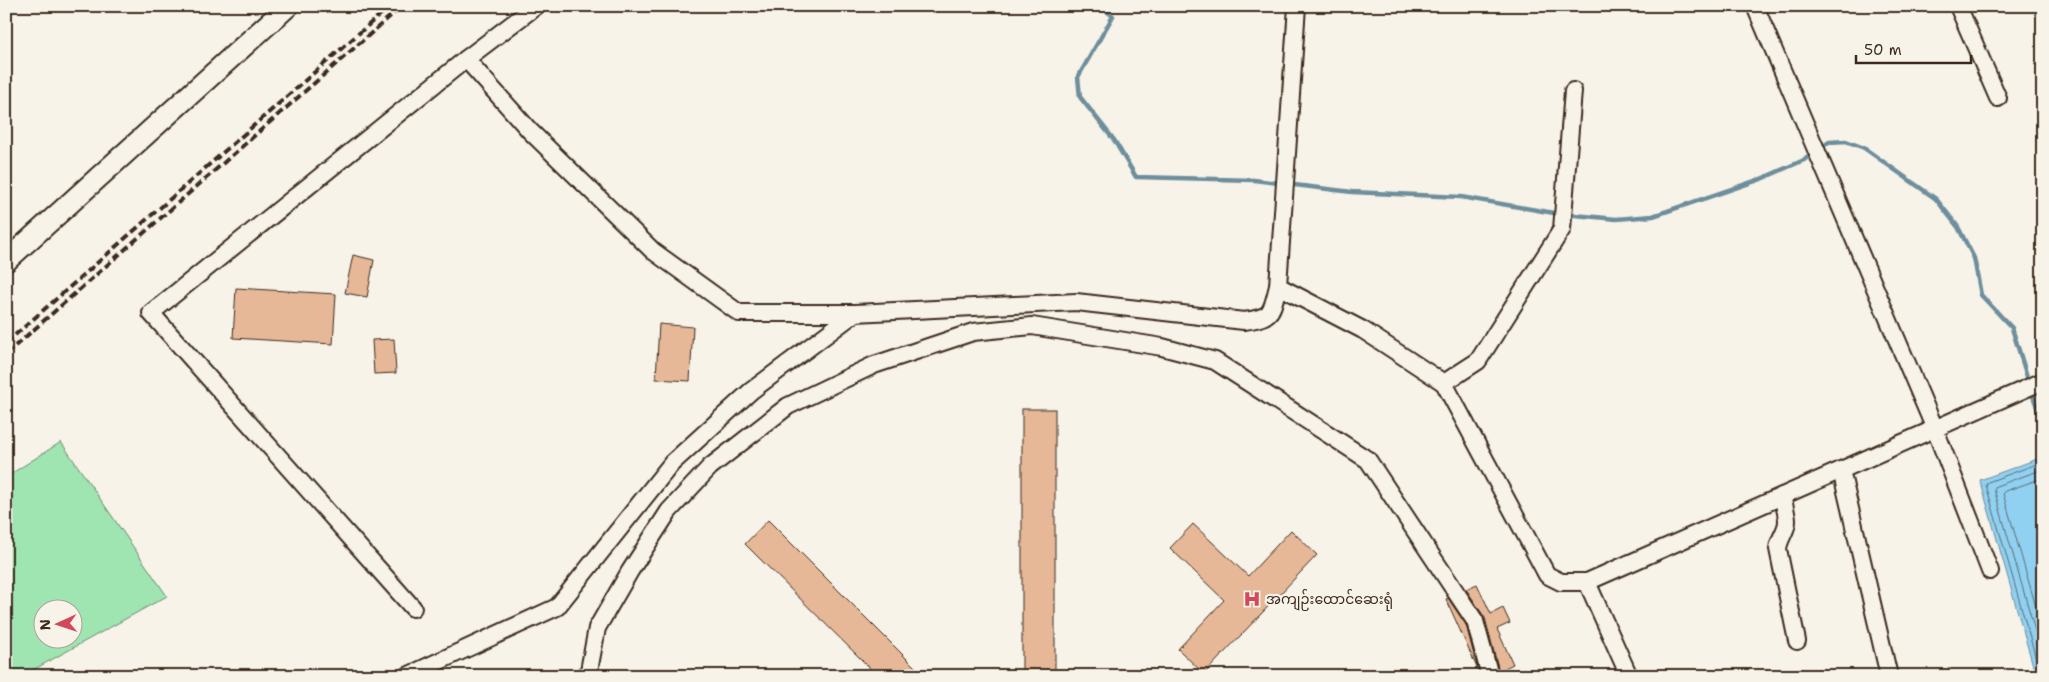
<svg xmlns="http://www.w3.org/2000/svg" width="2049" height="682" viewBox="0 0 2049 682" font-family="'Shantell Sans','Noto Sans Myanmar',sans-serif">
  <rect width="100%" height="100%" fill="#f7f3e8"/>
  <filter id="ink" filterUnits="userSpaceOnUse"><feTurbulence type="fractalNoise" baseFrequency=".02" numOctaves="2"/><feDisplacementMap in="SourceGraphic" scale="10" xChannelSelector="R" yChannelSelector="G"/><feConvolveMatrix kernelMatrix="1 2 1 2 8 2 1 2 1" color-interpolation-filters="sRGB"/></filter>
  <g filter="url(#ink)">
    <path fill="#9ee5b2" stroke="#6c8868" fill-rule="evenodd" d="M61,442L167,596L22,676H6V477ZM42,610H72V640H42Z"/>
    <polygon fill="#90d0f1" stroke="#6e8e9d" points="2040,458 2043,462 2043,676 2036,676 1980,480"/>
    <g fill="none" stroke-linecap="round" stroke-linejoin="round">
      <g stroke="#5d6c72" stroke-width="1">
        <polyline points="2043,471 2038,471 1996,486 1994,489 2043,658"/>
        <polyline points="2043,478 2005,491 2003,493 2043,631"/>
        <polyline points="2041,676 1986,485 1988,482 2037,464 2043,465"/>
      </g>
      <g stroke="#6e8e9d" stroke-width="4.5">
        <polyline points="1100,6 1113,16 1078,77 1080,97 1114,140 1136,177 1254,180 1352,192 1461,197 1554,213 1616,219 1653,216 1761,179 1804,160 1829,142 1846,141 1864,148 1936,199 1958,227 1974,258 1981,295 2012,328 2029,383"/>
        <polyline points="2031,390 2039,413 2043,420"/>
      </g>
    </g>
    <g fill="#e6b897" stroke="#3b2a1e">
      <polygon points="353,255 374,260 367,297 345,293"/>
      <polygon points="236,288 336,294 333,344 233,338"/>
      <polygon points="659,324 693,327 690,381 656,379"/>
      <polygon points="394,339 396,373 374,374 372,340"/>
      <rect x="1022" y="409" width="33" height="267"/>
      <polygon points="768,520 924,676 878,676 745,544"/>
      <polygon points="1193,524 1248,576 1291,530 1317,555 1204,674 1178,649 1224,600 1170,548"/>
      <polygon points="1477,584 1491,614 1503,608 1510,623 1497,629 1513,664 1499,671 1485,618 1466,589"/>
      <polygon points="1448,598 1466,625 1478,670 1446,599"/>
    </g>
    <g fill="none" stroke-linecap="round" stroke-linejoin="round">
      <g stroke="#3b2a1e" stroke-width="20">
        <g id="minor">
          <path d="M536,6L466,59L530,131L653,251L739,313H855L1076,302L1244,321C1273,317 1271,313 1278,286L1297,6"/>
          <polyline points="1755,6 1935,429 1990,571"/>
          <polyline points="1958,6 1998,98"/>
          <polyline points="1278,286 1363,330 1444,383 1547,575 1561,582 1587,582 2043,381"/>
          <polyline points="1444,383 1478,361 1562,229 1573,91"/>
          <polyline points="1841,470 1889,676"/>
          <path d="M1782,496C1784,504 1787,514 1787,521C1787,531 1779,538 1778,549L1797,641"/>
          <polyline points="1587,582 1629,676"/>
          <polyline points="413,608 151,313 466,59"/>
          <polyline points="407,676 557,607 672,463 751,391 855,313"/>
          <polyline points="588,676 597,628 630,571 669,511 710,467 788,406 874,365 973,332 1032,326 1162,347 1215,361 1368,460 1475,621 1490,676"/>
        </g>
      </g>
      <g stroke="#3b2a1e" stroke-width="24">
        <polyline id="major" points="6,261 288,6"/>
      </g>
      <use href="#minor" stroke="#f7f3e8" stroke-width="16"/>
      <use href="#major" stroke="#f7f3e8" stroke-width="20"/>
      <g stroke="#3b2a1e" stroke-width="4" stroke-dasharray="8 4" stroke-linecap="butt">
        <polyline points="6,343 390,6"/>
        <polyline points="6,354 402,6"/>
      </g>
    </g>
  </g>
  <defs>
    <g id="hospital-bare" transform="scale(1.35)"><path d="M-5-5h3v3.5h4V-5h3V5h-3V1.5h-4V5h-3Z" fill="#d1495b" stroke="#f7f3e8" stroke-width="2.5" paint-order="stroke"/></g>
  </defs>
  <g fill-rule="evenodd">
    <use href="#hospital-bare" x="1252" y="599"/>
  </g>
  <g text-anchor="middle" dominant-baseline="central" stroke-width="4.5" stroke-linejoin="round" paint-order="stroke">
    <g font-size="14" fill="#3b2a1e" stroke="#f7f3e8" text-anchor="start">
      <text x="1266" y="599">အကျဉ်းထောင်ဆေးရုံ</text>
    </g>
  </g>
  <rect width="2049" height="682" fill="none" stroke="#f7f3e8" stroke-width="25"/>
  <rect x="12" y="12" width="2024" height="657" fill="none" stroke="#3b2a1e" stroke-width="2" filter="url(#ink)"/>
  <g transform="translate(58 624) rotate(267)"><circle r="24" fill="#f7f3e8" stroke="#aca397"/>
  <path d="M0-4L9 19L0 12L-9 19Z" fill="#d1495b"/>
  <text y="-8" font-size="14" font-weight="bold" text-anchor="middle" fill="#3b2a1e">N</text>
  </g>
  <path d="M1856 55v8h115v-8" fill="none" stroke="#3b2a1e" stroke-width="2.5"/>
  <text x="1864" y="55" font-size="15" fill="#3b2a1e" stroke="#f7f3e8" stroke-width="4" paint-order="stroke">50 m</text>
</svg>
